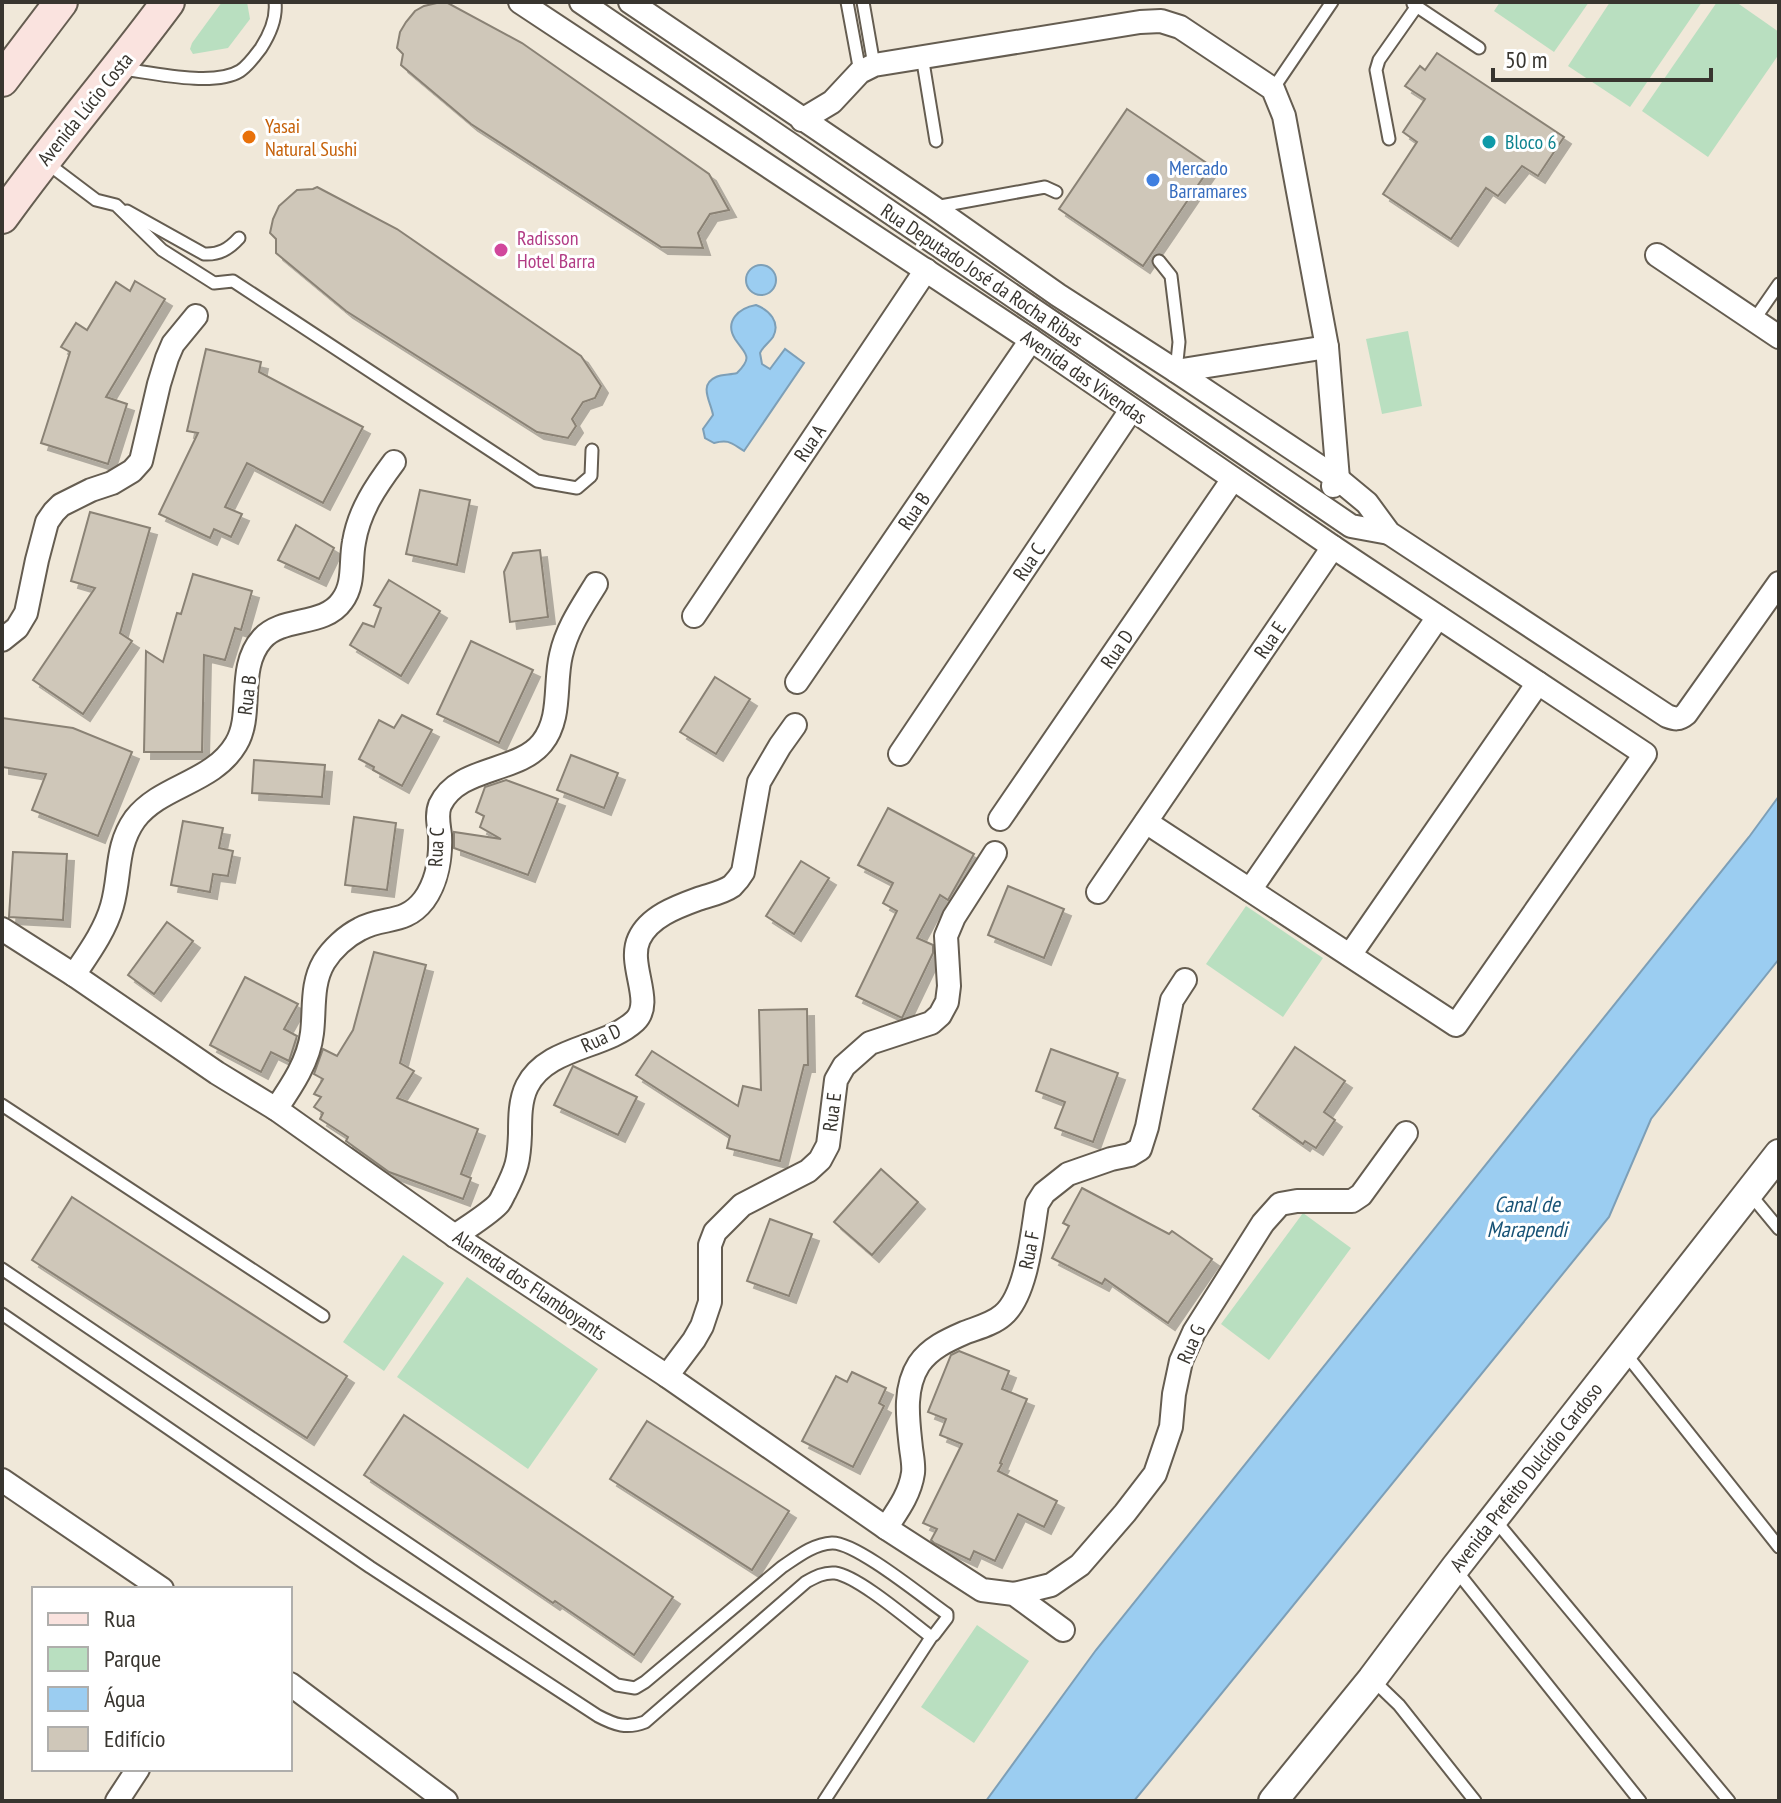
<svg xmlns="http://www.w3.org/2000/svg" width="1781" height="1803" viewBox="0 0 1781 1803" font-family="'PT Sans Narrow',sans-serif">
  <defs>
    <filter id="shadow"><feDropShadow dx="7" dy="7" stdDeviation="0" flood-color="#0004"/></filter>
  </defs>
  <rect width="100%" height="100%" fill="#f0e8d9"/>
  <g fill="#b9dfc0">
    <polygon points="222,2 247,2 250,19 228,48 193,54 190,49 192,43"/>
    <polygon points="1500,2 1589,2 1554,52 1494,11"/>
    <polygon points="1610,2 1702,2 1630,107 1568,66"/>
    <polygon points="1717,2 1736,2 1779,32 1779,54 1708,157 1642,111"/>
    <polygon points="1408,331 1422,406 1382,414 1366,339"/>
    <polygon points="1246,906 1323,958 1283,1017 1206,964"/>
    <polygon points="1303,1213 1351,1248 1269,1360 1221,1324"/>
    <polygon points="403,1255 444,1283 384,1371 343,1342"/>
    <polygon points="467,1277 598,1369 528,1469 397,1377"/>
    <polygon points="977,1625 1029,1661 974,1743 921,1707"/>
  </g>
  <g fill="#9bcdf1" stroke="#7d9fb7" stroke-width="2">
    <circle cx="761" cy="280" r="15"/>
    <path d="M756,305C769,310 781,322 773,337C769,343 763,346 760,353L762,364L770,369L785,349L804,363L744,451C731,443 729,439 714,443L705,438L703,429L713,415C711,402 698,385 716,377C722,374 731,375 737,373C754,356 745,354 735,339C724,321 739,308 756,305Z"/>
    <polygon points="1779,796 1779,959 1651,1119 1609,1217 1134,1801 986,1801 1096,1650 1749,837"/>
  </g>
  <g fill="#cfc7b9" stroke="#8a8275" stroke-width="2" filter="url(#shadow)">
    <polygon points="441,2 446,2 522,43 709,174 729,210 710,214 698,233 703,248 661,247 471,124 401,65 403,54 397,48 400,32 406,22 415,11 424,6"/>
    <polygon points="1437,53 1564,137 1538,176 1522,166 1498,196 1486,188 1451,239 1383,194 1417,142 1403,132 1425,99 1405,86 1420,66 1425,70"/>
    <polygon points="1127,109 1211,166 1143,266 1059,209"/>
    <polygon points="317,187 397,229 581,356 601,386 595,398 583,402 572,419 576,426 568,438 537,432 346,311 276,253 276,239 270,233 273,219 279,206 297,190 313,189"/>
    <polygon points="135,281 165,299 106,397 127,404 108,464 41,443 70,352 61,347 76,323 87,330 116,282 130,291"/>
    <polygon points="206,349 261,362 259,372 363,427 323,503 247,463 225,507 242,514 231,537 214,529 210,538 159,514 198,433 187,431"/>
    <polygon points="420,490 470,500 457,565 406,554"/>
    <polygon points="90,512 150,528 120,633 132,641 83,714 33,680 95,588 71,581"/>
    <polygon points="296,525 334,548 319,579 278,560"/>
    <polygon points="540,550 548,617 510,622 504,572 513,553"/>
    <polygon points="193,574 252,591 241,630 235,628 225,660 204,655 202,752 144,752 146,651 163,662 177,613 181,614"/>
    <polygon points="389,580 440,611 401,676 350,645 363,623 374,627 381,608 374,605"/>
    <polygon points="471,641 533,670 499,743 437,714"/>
    <polygon points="715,677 750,699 716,754 680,732"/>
    <polygon points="402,715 432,730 402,786 373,770 374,767 359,759 379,720 394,728"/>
    <polygon points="2,718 73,728 132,752 98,836 32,810 46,774 2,767"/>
    <polygon points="571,755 618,773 604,808 557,790"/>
    <polygon points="254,760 325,765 322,797 252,793"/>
    <polygon points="506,780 558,799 528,875 454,848 454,832 501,839 480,827 484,816 476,812 485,787"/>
    <polygon points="888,808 974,854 948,900 940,895 917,938 933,945 933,953 902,1018 856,996 897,911 883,903 893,883 858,865"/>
    <polygon points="354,817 396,823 387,890 345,885"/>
    <polygon points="183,821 223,828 219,848 233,851 228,876 213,874 210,892 171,885"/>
    <polygon points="13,852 67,854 63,920 9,917"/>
    <polygon points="801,861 829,878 794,934 766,916"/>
    <polygon points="1008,886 1064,909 1044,958 988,935"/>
    <polygon points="167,922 193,941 154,994 128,975"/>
    <polygon points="374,952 426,965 400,1063 414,1071 397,1098 478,1129 461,1174 471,1178 463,1199 389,1172 346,1141 348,1137 320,1119 323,1113 314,1107 321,1097 314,1094 323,1079 314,1074 323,1049 337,1056 353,1030"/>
    <polygon points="245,977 298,1004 284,1029 297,1036 289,1061 271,1052 261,1072 210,1045"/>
    <polygon points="807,1009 808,1065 804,1065 780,1161 727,1148 730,1136 636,1075 652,1051 738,1106 743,1086 761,1090 759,1010"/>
    <polygon points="1295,1047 1345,1081 1324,1112 1335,1120 1316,1148 1305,1141 1303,1144 1253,1109"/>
    <polygon points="1051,1049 1118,1073 1093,1142 1055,1128 1065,1102 1036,1091"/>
    <polygon points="573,1066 637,1097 618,1135 554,1105"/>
    <polygon points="881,1169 918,1202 872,1255 834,1222"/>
    <polygon points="1082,1188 1169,1234 1172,1231 1212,1259 1168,1323 1105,1279 1102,1284 1052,1258 1069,1226 1063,1223"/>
    <polygon points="72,1197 347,1376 307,1438 32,1260"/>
    <polygon points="770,1219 812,1234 789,1296 747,1281"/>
    <polygon points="959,1351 1009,1371 1002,1389 1027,1399 1000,1463 1002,1464 998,1471 1057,1501 1044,1527 1018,1514 995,1561 974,1551 970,1560 934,1543 931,1540 937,1529 923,1523 962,1444 940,1435 946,1419 928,1412 951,1355"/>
    <polygon points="852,1372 886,1388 879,1403 884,1406 853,1467 802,1441 836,1376 847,1382"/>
    <polygon points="404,1415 673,1597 634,1655 555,1601 553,1603 364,1475"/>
    <polygon points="647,1421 789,1511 752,1570 610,1479"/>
  </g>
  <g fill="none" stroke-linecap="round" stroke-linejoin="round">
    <g stroke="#655d51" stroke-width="15">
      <g id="service">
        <polyline points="847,2 860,72"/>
        <polyline points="863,2 874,65"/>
        <polyline points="1413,4 1479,48"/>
        <polyline points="922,56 936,141"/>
        <path d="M123,69C153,73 214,87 240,71C248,66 255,56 261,48C270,34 277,19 275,2"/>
        <polyline points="1273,89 1332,2"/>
        <polyline points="1389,139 1376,70 1379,60 1417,6"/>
        <polyline points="47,163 96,200 116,205 162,250 214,283 233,281 537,481 577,488 591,476 592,450"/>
        <polyline points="935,207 1045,187 1056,192"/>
        <path d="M127,211L204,254C219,255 229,249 239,238"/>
        <polyline points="1159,261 1171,276 1179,342 1176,371"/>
        <polyline points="1754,320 1779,284"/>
        <polyline points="2,1105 323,1316"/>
        <polyline points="1750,1194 1779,1229"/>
        <path d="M2,1269L617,1685L635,1688L645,1682L782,1567C797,1557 813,1544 832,1543C856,1542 924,1598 947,1614V1618L934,1635L930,1636C910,1621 858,1576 835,1573C824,1572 815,1577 806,1582L645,1722C627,1729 615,1725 598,1716L370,1567L2,1314"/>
        <polyline points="1625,1353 1779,1547"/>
        <polyline points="1495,1520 1729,1801"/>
        <polyline points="1455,1569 1640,1801"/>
        <polyline points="1373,1680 1399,1705 1475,1801"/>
        <polyline points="824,1801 932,1636"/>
      </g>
    </g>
    <g stroke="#655d51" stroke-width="26">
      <g id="minor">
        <polyline points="520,2 1031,340 1333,547 1645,754 1456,1025 1146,822"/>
        <polyline points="581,2 1351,526 1389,533"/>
        <path d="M630,2L933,207L1058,295L1176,371L1338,479L1367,503L1389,533L1667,716C1675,719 1679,720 1686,714L1779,583"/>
        <polyline points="802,120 832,102 860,72 874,65 1140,22 1161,21 1180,27 1273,89 1284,116 1327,347 1338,479 1333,486"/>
        <polyline points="1657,255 1779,337"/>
        <polyline points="1176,371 1327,347"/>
        <polyline points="694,616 926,270"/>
        <polyline points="2,640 17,628 26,613 37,560 47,522 54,512 61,505 91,490 112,483 132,471 141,461 159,384 167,358 173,344 196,316"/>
        <polyline points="797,682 1031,340"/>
        <polyline points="900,754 1131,410"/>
        <polyline points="1000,819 1233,479"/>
        <polyline points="1250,890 1438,617"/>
        <polyline points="1098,892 1333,547"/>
        <polyline points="2,929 74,975 217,1073 276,1109 455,1236 667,1376 886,1528 982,1590 1014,1594 1063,1630"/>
        <polyline points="1350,955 1538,683"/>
        <path d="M74,975C88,954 105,931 112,906C121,875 115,847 135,819C161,785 213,783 236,744C254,715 236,668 262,639C282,616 324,627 342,601C355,584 350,562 354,542C359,511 376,486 394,462"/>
        <path d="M276,1109C291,1087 309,1061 312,1033C315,1009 311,984 324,962C332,949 346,936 360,929C384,916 405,925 424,900C437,882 441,857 440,835C439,826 436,815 440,805C458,766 518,773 542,743C562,718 554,684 561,655C567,628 582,607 596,584"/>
        <path d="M455,1236C466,1228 492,1212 499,1203C502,1199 503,1195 505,1192C517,1168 519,1161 520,1134C520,1118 520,1100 527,1086C547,1046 605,1049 635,1021C655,1002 627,965 639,939C649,917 676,907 698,899C709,895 722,893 732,886C736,882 740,877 743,872L759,782L780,746L795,725"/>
        <polyline points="667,1376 694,1340 702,1326 710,1302 710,1245 715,1232 742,1205 808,1171 820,1160 828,1145 836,1080 844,1066 870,1043 931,1023 940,1015 947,1002 949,986 946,936 954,917 995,853"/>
        <polyline points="2,1480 162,1589"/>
        <path d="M886,1528C898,1510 910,1494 913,1473C914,1465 912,1456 911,1448C908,1420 903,1389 919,1364C930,1348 948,1340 964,1333C977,1328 993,1324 1003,1315C1027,1295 1032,1234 1037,1204L1044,1193L1068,1174L1111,1159L1130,1155L1140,1149L1147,1127L1172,1000L1185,980"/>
        <polyline points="1014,1594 1051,1585 1080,1565 1125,1513 1155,1474 1171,1427 1174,1394 1181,1361 1194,1332 1263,1223 1280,1204 1297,1201 1352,1201 1361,1195 1406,1133"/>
        <polyline points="290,1684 446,1801"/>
        <polyline points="117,1801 138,1769"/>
      </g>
    </g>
    <g stroke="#655d51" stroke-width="32">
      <polyline id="tertiary" points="1273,1801 1372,1679 1455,1568 1779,1154"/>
    </g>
    <g stroke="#655d51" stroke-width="36">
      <g id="secondary">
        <polyline points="2,80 61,2"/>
        <path d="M2,217C55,143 114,75 168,2"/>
      </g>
    </g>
    <use href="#service" stroke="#fff" stroke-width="11"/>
    <use href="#minor" stroke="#fff" stroke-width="22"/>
    <use href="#tertiary" stroke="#fff" stroke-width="28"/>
    <use href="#secondary" stroke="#fae3df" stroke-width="32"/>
  </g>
  <circle fill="#e8710a" stroke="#fff" stroke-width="3" cx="249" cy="137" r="8"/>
  <circle fill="#0f9aa8" stroke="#fff" stroke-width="3" cx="1489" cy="142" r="8"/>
  <circle fill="#3f7fe0" stroke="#fff" stroke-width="3" cx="1153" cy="180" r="8"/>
  <circle fill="#d1479c" stroke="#fff" stroke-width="3" cx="501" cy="250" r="8"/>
  <g text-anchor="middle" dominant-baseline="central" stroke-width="6" stroke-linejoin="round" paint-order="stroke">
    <g font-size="20" fill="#38352f" stroke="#fff">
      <text transform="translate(85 109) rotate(-51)">Avenida Lúcio Costa</text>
      <text transform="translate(982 275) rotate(34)">Rua Deputado José da Rocha Ribas</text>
      <text transform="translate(1084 377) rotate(35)">Avenida das Vivendas</text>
      <text transform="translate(810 443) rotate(-56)">Rua A</text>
      <text transform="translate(914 511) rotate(-56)">Rua B</text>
      <text transform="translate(1029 562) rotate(-56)">Rua C</text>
      <text transform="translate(1270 640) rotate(-56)">Rua E</text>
      <text transform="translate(1117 649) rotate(-56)">Rua D</text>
      <text transform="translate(247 695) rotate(-83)">Rua B</text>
      <text transform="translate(436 847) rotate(-87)">Rua C</text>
      <text transform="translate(601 1038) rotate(-25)">Rua D</text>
      <text transform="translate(832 1112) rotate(-83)">Rua E</text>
      <text transform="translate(1029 1250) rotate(-79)">Rua F</text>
      <text transform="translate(530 1285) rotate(34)">Alameda dos Flamboyants</text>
      <text transform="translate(1191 1344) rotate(-66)">Rua G</text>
      <text transform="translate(1526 1477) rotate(-52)">Avenida Prefeito Dulcídio Cardoso</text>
    </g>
    <g font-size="20" fill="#c56008" stroke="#fff" text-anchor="start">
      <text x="265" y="126">Yasai<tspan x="265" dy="23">Natural Sushi</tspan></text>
    </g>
    <g font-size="20" fill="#0d838f" stroke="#fff" text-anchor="start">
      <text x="1505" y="142">Bloco 6</text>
    </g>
    <g font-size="20" fill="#366cbe" stroke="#fff" text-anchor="start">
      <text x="1169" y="168">Mercado<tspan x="1169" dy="23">Barramares</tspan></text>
    </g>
    <g font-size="20" fill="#b23c85" stroke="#fff" text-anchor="start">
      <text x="517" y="238">Radisson<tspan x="517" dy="23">Hotel Barra</tspan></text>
    </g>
    <g font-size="22" font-style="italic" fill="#185376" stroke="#fff">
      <text x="1527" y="1204">Canal de<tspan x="1527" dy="25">Marapendi</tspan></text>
    </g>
  </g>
  <rect width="1781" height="1803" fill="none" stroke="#38352f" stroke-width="8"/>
  <rect x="32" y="1587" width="260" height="184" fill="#ffffff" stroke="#afaeac" stroke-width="2"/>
  <rect x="48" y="1613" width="40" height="12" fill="#fae3df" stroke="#afaeac" stroke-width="2"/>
  <text x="104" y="1627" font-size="24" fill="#38352f">Rua</text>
  <rect x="48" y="1647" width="40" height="24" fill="#b9dfc0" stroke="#afaeac" stroke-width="2"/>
  <text x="104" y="1667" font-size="24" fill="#38352f">Parque</text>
  <rect x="48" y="1687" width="40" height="24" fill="#9bcdf1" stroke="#afaeac" stroke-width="2"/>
  <text x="104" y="1707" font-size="24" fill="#38352f">Água</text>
  <rect x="48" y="1727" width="40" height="24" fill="#cfc7b9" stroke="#afaeac" stroke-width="2"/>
  <text x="104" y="1747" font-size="24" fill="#38352f">Edifício</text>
  <path d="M1493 68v12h218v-12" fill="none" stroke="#38352f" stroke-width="4"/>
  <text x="1505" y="68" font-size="24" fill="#38352f" stroke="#ffffff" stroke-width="6" paint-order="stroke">50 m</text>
</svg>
